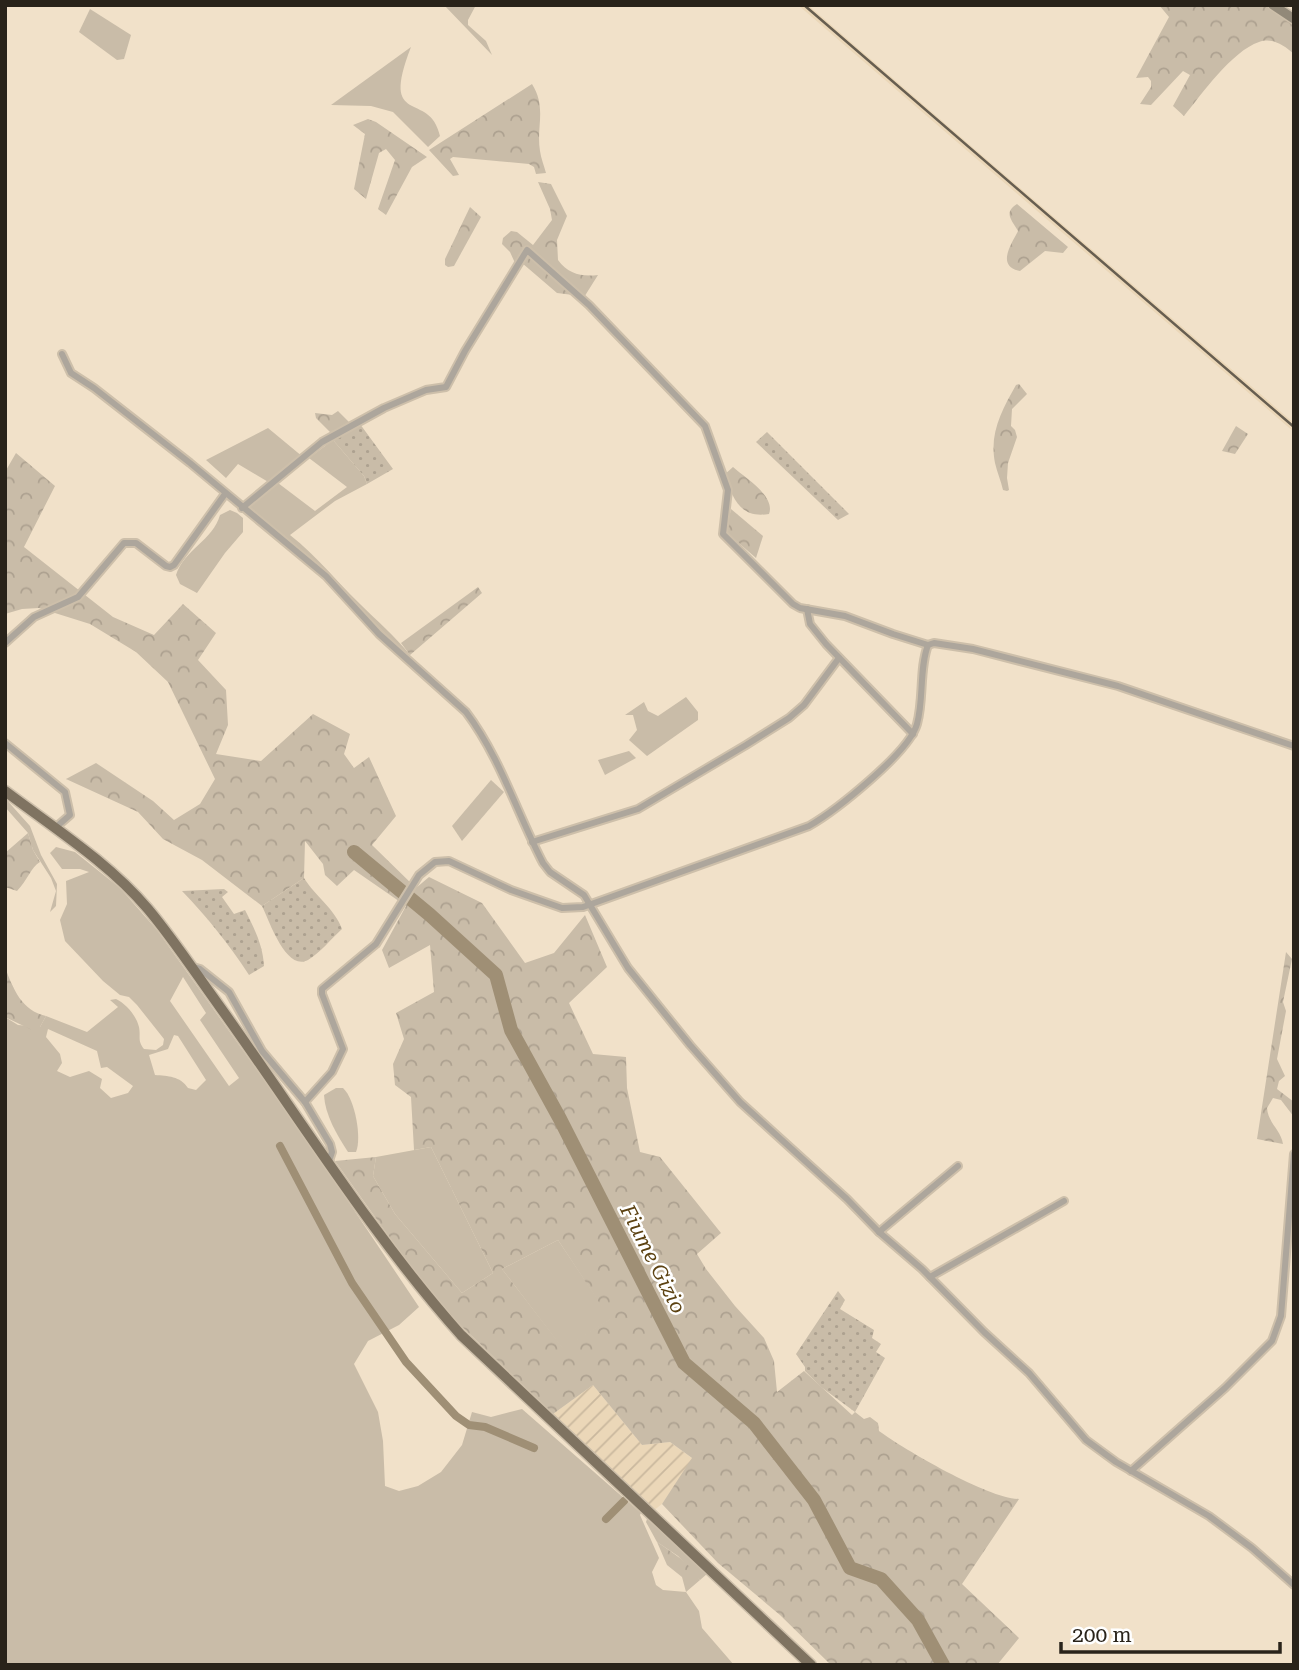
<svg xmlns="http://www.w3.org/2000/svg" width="1299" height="1670" viewBox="0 0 1299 1670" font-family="'Roboto Serif',serif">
  <defs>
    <pattern id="industrial-furrows" width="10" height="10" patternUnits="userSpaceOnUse" patternTransform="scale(1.75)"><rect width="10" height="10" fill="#ebd7b8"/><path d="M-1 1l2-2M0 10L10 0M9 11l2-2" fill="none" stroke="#cab89e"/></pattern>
    <pattern id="forest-crowns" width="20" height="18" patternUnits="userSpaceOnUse" patternTransform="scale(1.75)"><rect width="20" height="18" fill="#c9bca8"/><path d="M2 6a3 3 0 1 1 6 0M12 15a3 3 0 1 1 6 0" fill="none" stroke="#ada190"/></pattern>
    <pattern id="garden-dots" width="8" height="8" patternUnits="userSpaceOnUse" patternTransform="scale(1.75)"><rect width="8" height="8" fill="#c9bca8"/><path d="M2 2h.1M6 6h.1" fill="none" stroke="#ada190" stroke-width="1.8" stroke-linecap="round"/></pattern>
  </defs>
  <rect width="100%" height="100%" fill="#f1e1c9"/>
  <polygon fill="#ebd7b8" points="798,5 808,5 977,151 1294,423 1294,432"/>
  <polygon fill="url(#industrial-furrows)" points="593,1385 642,1445 670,1442 693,1459 662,1504 653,1511 553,1414"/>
  <g fill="#c9bca8" fill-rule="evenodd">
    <polygon points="444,5 476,5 468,20 468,25 486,41 492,55"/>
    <polygon points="90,9 131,35 124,59 117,60 79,32"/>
    <path d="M411,47C379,129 430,89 440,136L428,147L393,112L371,106L331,105Z"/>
    <polygon points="268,428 303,457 270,483 238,464 226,478 206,460"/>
    <path d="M333,440L364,476L367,484L335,501L290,535C318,557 335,580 360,604C377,621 395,636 410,655L407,656L314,561L247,508L278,483L315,511L347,487L309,458Z"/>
    <path d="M230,510L237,513L243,518V532L225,553L197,593L180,584L176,575C184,550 213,540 220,515Z"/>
    <polygon points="686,697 698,712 698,720 647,756 629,740 637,730 633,715 625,715 644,702 648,711 658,716"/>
    <polygon points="629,751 636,758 605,775 598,760"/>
    <polygon points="491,780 504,792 462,841 452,826"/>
    <polygon points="5,798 30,826 41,855 57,884 56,906 50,912 56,891 51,878 33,850 28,833 5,807"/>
    <path d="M56,847L75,852L120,888L157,930L309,1143L419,1307L399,1325L368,1341L354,1364L378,1412L383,1441L385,1486L399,1491L418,1486L441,1472L462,1445L472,1412L491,1417L522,1409L641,1513L640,1515L659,1558L652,1572L656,1585L663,1590L686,1592L699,1611L702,1628L734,1665H5V1017L18,1025L40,1027L46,1016L87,1032L118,1007L110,1000L116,999C126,1004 136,1015 139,1027C141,1037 137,1040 144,1049L156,1050L163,1045L164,1039L137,1005L129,997L120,995L103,981L65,941L60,920L67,904L66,881L89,872L80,869H62L50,853ZM183,977L206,1013L200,1020L239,1078L229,1086L170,1001ZM48,1029L97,1051L101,1068L107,1067L133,1086L128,1093L111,1098L100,1088L102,1079L89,1071L70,1077L57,1071L62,1063L60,1054L46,1037ZM174,1035L178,1036L206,1080L196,1090L188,1088C180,1076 168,1076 155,1075L149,1055L168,1049Z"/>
    <path d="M336,1088H343C355,1099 362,1138 356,1152H348C337,1135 325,1115 324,1095Z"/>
    <polygon points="431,1147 493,1273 462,1293 395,1214 373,1176 376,1157"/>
    <polygon points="558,1240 611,1319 563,1349 502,1269"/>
    <polygon points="647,1519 708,1573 700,1580 678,1556 657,1542 646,1522"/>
  </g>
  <g fill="url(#forest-crowns)" fill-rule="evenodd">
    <path d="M1159,5H1268L1294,22V54C1284,45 1272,37 1259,42C1232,51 1201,95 1184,116L1173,106L1190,75L1183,71L1151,105L1140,104L1151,87V81L1148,77L1136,78L1169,17Z"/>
    <path d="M532,84C547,108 536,127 540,151C541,158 544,166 546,173L536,174L534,167L529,164L453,157L450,159L459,175L453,176L429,150Z"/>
    <polygon points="368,119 376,122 427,157 412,167 386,215 378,209 395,160 386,149 379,153 366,199 354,189 365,134 353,125"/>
    <path d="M538,182L551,184L567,216L557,240L558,260C568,274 582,277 598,275L581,302L573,295L557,293L522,263L520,266L515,263L510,252L502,244L503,238L511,231L517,232L533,245L552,220L550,209Z"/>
    <path d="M1017,204L1068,247L1063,253L1045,251L1020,271C996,266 1011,245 1018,231C1012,220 1003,213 1017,204Z"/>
    <polygon points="470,207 481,217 454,266 448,267 445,265 445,259"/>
    <path d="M1019,384L1027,394L1012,409L1011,426L1015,430L1017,437L1008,463L1007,478L1009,490L1007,491L1003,490C1001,481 997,472 995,463C989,433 1002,410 1016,385Z"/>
    <polygon points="338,411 350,423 331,433 316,418 315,413 332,415"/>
    <polygon points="1236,426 1248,434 1235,454 1222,451"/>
    <path d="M16,453L55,486L24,547L113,617L154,635L183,604L216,633L198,660L226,690L228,725L216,754L261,761L313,714L350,734L344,754L354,768L369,757L396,816L372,845L416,888L429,877L482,903L525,963L554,953L585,915L607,967L569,1003L593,1054L626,1057L627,1088L640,1152L660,1157L721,1233L697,1254L706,1269L735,1306L764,1338L774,1361L777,1392L804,1371L852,1415L855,1412L864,1419L870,1417L878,1423L879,1431C905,1450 989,1499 1019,1499L962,1584L1019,1638L997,1665H831L780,1615L718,1563L662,1504L692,1458L670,1442L642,1445L593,1385L553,1414L454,1319L410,1266L335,1161L376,1157L373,1176L395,1214L462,1293L493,1273L431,1147L414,1150L411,1097L395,1085L393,1064L404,1039L396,1013L434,992L430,945L389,968L382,950L406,906L354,870L337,886L325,875L323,864L305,841L304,878L262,906L202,860L163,839L138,812L66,779L96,763L153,801L174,820L200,804L215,779L168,682L136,652L90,624L39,608L22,609L5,614V472ZM558,1240L610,1319L563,1348L502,1269Z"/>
    <path d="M733,467C744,477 776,496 769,514C739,519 733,497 724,475Z"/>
    <polygon points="731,509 763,536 756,558 726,532"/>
    <polygon points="478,587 482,593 410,655 401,643"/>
    <path d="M28,833L33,850L40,862C31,867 27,881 17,891L5,887V853Z"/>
    <path d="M1286,952L1292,959L1283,1002L1286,1011L1277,1059L1285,1076L1279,1081L1277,1089L1294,1102V1117L1281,1100L1273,1098L1267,1108C1268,1123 1281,1130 1283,1144L1257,1139Z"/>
    <path d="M5,967C13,989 22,1011 46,1016L40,1027L32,1030L5,1017Z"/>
    <path d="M657,1542C673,1553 690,1563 700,1580L686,1592L682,1577L667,1565Z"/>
  </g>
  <g fill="url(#garden-dots)">
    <polygon points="360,424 393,469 367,484 364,476 333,440"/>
    <polygon points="767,432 849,514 838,520 756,442"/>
    <path d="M304,878C315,896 335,909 342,929C331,939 320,953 308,960C286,972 269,920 262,906Z"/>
    <path d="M224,889L228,892L222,897L234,914L245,910C254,928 263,945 264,966L249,975C229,944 207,917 182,891Z"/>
    <polygon points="838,1291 845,1300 840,1309 874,1330 872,1338 881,1344 876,1352 885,1358 855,1412 821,1387 805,1371 805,1367 796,1354"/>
  </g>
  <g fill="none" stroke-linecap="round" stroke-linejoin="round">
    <g stroke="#9f8f75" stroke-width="8">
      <polyline points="280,1146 352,1283 406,1362 456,1416 469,1425 485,1427 534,1448"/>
      <polyline points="606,1519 624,1501"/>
    </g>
    <polyline stroke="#9f8f75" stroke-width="14" points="354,852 430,915 496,975 511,1030 560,1119 684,1363 754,1423 814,1500 850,1568 881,1579 918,1620 943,1665"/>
    <g stroke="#cdbfaa" stroke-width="10">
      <g id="street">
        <path d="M62,354L71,373L94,388L190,463L326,576L379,634L466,712C500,757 517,813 543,863L550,872L584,895L628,968L690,1045L740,1102L847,1199L879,1232L922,1269L984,1332L1029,1373L1086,1440L1116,1462L1209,1516L1252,1548L1294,1585"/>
        <polyline points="242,508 322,442 384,408 426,390 446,387 465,351 527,250 589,305 705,426 728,490 723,534 793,604 800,608 845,616 893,634 928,645 934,643 973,649 1118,686 1294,746"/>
        <polyline points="807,609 810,624 826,644 913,734"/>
        <polyline points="5,643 34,617 78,597 124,543 136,543 166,566 170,567 174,565 225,494"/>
        <polyline points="5,743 65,792 70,815 55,828"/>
        <polyline points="532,842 638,809 746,745 789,718 804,705 839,658"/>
        <polyline points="193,967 200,969 229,992 262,1051 305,1102 330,1144 332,1152 329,1161"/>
        <path d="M305,1102L332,1072L343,1049L322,994V989L376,944L419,875L435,862L449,861L511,890L562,908L583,907L809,826C835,811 909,753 917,724C924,699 919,669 928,645"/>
        <polyline points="879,1232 958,1166"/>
        <polyline points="930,1277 1064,1201"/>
        <polyline points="1131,1471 1225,1388 1272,1341 1281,1316 1294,1154"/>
      </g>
    </g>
    <g stroke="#cdbfaa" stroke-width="12">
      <polyline id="secondary" points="1273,5 1294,19"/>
    </g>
    <g stroke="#cdbfaa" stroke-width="13">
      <path id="primary" d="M5,791C54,828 108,862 148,909C174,940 196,974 220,1007C299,1117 371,1234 461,1335L811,1665"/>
    </g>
    <use href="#street" stroke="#ada69c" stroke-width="6"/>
    <use href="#secondary" stroke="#928979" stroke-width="9"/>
    <use href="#primary" stroke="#7f7361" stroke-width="10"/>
    <polyline stroke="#675e50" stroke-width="2.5" points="804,5 1294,427"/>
  </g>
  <g text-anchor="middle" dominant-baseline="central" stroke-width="5" stroke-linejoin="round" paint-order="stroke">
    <g font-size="21" font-style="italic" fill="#5c4212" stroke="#fff">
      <text transform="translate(653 1259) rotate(63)">Fiume Gizio</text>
    </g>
  </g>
  <rect width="1299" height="1670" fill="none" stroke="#29231a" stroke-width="14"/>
  <path d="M1061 1642v10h219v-10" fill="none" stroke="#29231a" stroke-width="3.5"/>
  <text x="1072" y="1642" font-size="21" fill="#29231a" stroke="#ffffff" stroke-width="5" paint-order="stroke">200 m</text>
</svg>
